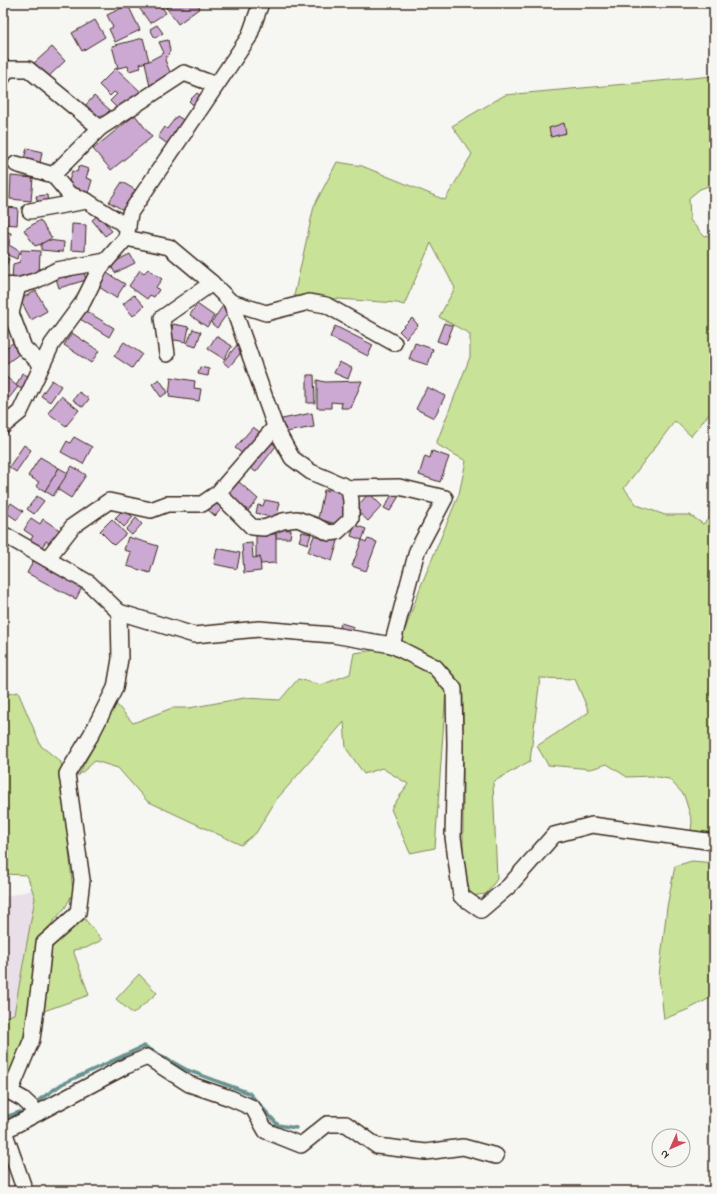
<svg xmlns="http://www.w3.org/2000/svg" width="717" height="1194" viewBox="0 0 717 1194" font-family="'Indie Flower',sans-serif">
  <rect width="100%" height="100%" fill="#f6f6f2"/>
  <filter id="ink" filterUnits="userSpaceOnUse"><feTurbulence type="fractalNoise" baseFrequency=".025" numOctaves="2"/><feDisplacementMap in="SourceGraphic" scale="8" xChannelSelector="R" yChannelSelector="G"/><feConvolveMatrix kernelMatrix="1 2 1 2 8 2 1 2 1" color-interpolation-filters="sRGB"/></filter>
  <g filter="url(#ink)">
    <polygon fill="#e9dfe9" points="32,890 35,898 14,1014 3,1018 3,897"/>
    <g fill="#c8e298" stroke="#82865b">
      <polygon points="714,76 714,184 700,189 689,198 690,220 704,236 714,234 714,408 691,436 675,421 624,488 637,505 665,515 690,515 703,524 714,514 714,832 691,831 692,821 684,795 669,779 651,776 627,777 607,764 591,769 548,765 537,746 589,712 575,679 540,678 530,761 493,782 497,879 486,894 471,896 463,864 463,695 446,690 435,848 410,853 391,809 408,784 382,768 364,774 346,748 344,722 276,800 256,833 241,845 147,801 118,768 95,761 78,776 116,704 133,723 172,708 189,708 244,698 280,700 298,679 321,685 350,674 354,653 376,650 396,655 420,588 459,494 466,461 436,444 470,357 470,334 439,317 455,288 431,243 404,305 397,303 294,296 314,206 337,162 362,166 445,200 472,154 452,126 505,95"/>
      <polygon points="18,692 41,746 61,762 73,893 65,908 39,938 26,1030 9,1079 3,1077 3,1018 14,1014 35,898 27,875 3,874 3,695"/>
      <polygon points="692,861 714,863 714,996 689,1009 664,1019 659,976 667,907 675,866"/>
      <polygon points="84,918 102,940 86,948 73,950 89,995 44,1011 50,946"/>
      <polygon points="139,974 157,993 133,1014 116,999"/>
    </g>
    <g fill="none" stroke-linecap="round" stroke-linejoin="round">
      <g stroke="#689291" stroke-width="3.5">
        <polyline points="39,1100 62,1084 144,1046 187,1070 249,1093 278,1125 296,1128"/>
        <polyline points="3,1118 20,1112"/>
      </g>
    </g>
    <g fill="#cca9d3" stroke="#3b2a1e">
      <polygon points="140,3 159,3 166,13 150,23 137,5"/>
      <polygon points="163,3 197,3 200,8 178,24"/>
      <polygon points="128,5 140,30 115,42 109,29 113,27 107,15"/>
      <polygon points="95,20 105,37 82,51 72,33"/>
      <polygon points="157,25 163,33 155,38 150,29"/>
      <polygon points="143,38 149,61 140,64 141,68 129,71 128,66 118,68 112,46"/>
      <polygon points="168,40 170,51 165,60 172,77 150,87 145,62 149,61 164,53 159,42"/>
      <polygon points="52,47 65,61 46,79 33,64"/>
      <polygon points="116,68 143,94 119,110 110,101 117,94 114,92 110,96 99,85"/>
      <polygon points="197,93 203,98 194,106 189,101"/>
      <polygon points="94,96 110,110 99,121 84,107"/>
      <polygon points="135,115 152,137 111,170 93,149"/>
      <polygon points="177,116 185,121 169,145 158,137 165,127 167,129"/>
      <polygon points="564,123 566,133 551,137 549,128"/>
      <polygon points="27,148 42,152 40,163 24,159"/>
      <polygon points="79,166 89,169 86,178 92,180 88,194 67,188 72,171 77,172"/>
      <polygon points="11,176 33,178 31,201 10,199"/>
      <polygon points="122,182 137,191 125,211 109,202"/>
      <polygon points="47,195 48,204 38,205 36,196"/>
      <polygon points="5,207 18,208 17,225 3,224"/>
      <polygon points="98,215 112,231 105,236 92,220"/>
      <polygon points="40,220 52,238 41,244 35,246 24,230"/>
      <polygon points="72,224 86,225 85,251 71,250"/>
      <polygon points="4,231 11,233 9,245 19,251 17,259 3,253"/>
      <polygon points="48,240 64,242 63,252 41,250 41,244"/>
      <polygon points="21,250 40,251 39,276 25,275 24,281 12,280 13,264 20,262"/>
      <polygon points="130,254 135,263 115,273 110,264"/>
      <polygon points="3,256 9,259 6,266 3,264"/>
      <polygon points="148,269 162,279 156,287 159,290 154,297 150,295 147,299 129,286 140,270 144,273"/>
      <polygon points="84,272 86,280 59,288 55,275 63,273 65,278"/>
      <polygon points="105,272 125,284 116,298 96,285"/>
      <polygon points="36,291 47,311 31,320 20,299"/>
      <polygon points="134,295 144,306 133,316 123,304"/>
      <polygon points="197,304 214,316 207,327 190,315"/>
      <polygon points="222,307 229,311 217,328 211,323"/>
      <polygon points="86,311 114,328 109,337 80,319"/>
      <polygon points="412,318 418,325 406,338 399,331"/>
      <polygon points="444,323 453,326 446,344 437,341"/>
      <polygon points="173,324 189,327 186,342 169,339"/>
      <polygon points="335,326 373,345 368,356 330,337"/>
      <polygon points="193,329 201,332 196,347 187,344"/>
      <polygon points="72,333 99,351 91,363 64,345"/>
      <polygon points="216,336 232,346 224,359 208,349"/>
      <polygon points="14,342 22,352 3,366 3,350"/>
      <polygon points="124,342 142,354 132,368 114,356"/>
      <polygon points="415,343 433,349 428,365 409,359"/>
      <polygon points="237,345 243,350 229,367 223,362"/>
      <polygon points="339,362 352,368 348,379 334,373"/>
      <polygon points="200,367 209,369 208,376 198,374"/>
      <polygon points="22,373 28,376 22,389 16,386"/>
      <polygon points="4,375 18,387 9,398 3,393"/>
      <polygon points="307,375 314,375 315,403 307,403"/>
      <polygon points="171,377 195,381 194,388 201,389 199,401 169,397"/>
      <polygon points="159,379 168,392 161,397 152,384"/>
      <polygon points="52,380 61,386 50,402 41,396"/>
      <polygon points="317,380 325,382 362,381 351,408 341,408 342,403 331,402 331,408 317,408"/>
      <polygon points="427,387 445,396 434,418 416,409"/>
      <polygon points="79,392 89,399 83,407 73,400"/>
      <polygon points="61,396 79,410 66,426 48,413"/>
      <polygon points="312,413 314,427 286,432 285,427 279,428 277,420"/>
      <polygon points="253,427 261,433 243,454 235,448"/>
      <polygon points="74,437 92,447 83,464 61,452 67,441 70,443"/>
      <polygon points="268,439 276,446 256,472 247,466"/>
      <polygon points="24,445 31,450 16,472 9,467"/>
      <polygon points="432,451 449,457 440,482 419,475 425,456 430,458"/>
      <polygon points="40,457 59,468 45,491 36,486 39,482 28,476"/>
      <polygon points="72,466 86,475 71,498 57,489"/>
      <polygon points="59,468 68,473 53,496 45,491"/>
      <polygon points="238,481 258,499 247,512 227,494"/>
      <polygon points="329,486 341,489 341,494 346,495 343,506 347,507 347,516 340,525 318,519 324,490 328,491"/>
      <polygon points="369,493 382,506 368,521 355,509"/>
      <polygon points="393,493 399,496 390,511 384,508"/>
      <polygon points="37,496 44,501 34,514 27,509"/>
      <polygon points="217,498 225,505 215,516 207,509"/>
      <polygon points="265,500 280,503 276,519 256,513 258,505 263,506"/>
      <polygon points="11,503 23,511 17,520 5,512"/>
      <polygon points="124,509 133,517 124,527 115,518"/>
      <polygon points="31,518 40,524 43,519 61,531 52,545 46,541 40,550 29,543 33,536 24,530"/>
      <polygon points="136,518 142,524 132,535 126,530"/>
      <polygon points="112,519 126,534 114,545 100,531"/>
      <polygon points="355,525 366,529 362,540 351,536"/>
      <polygon points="276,529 291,530 290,538 276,538"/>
      <polygon points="302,532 311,534 308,544 299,541"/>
      <polygon points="315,533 338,541 332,561 308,552"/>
      <polygon points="256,534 276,534 276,563 260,564 260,557 256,557"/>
      <polygon points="128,537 158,546 150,573 127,566 131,552 124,550"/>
      <polygon points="368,539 377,542 366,571 352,566 362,540 366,542"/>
      <polygon points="252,543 253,558 260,557 261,571 244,573 242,544"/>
      <polygon points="217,548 240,553 237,569 214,564"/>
      <polygon points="34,560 83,585 76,599 27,573"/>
      <polygon points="341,623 354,627 352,633 339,630"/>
    </g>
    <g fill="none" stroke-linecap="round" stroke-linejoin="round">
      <g stroke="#3b2a1e" stroke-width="18">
        <g id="minor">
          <polyline points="3,77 7,69 28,69 100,128 184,73 216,85"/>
          <polyline points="16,164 53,175 69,194 87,201"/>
          <polyline points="53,175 100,128"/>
          <polyline points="30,211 87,201 128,227"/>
          <polyline points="126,238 169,247 212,283 231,302 266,313 309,302 326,305 394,343"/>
          <polyline points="3,285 18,286 35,281 57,270 106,261"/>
          <polyline points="18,286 11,313 24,348 42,365"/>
          <polyline points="167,354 162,318 212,283"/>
          <polyline points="3,426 20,412 52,344 83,302 100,268 126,238 130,213 249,37 261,3"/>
          <polyline points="218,493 252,527 264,528 283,521 297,519 316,526 329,533 337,532 351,519 351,501 349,488 311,472 292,458 276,429 231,302"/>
          <polyline points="3,534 47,559 73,526 109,501 151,510 167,504 202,504 218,493 275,427"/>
          <polyline points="47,559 89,583 119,612 194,635 259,629 333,635 392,645 417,551 445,498 399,487 349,488"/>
          <polyline points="392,645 435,667 454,689 455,744 453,837 461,896 481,910 509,886 554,835 592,825 714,842"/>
          <polyline points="3,1088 23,1099 38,1113"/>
          <polyline points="10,1092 32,1039 40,980 44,943 78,913 82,880 67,774 91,735 115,688 120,659 119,612"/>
          <polyline points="25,1191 4,1131 126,1066 147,1057 189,1084 230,1098 253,1108 266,1131 301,1145 327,1124 346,1124 377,1146 426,1152 463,1147 496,1156"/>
        </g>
      </g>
      <use href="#minor" stroke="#f6f6f2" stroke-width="15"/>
    </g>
  </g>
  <rect width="717" height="1194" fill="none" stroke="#f6f6f2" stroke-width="16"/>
  <rect x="8" y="8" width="701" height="1178" fill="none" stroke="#3b2a1e" stroke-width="1.5" filter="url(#ink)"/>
  <g transform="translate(671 1148) rotate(225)"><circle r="19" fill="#f6f6f2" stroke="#aba49d"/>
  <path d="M0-3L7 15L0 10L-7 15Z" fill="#d1495b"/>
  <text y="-6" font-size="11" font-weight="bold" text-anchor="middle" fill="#3b2a1e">N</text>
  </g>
</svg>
